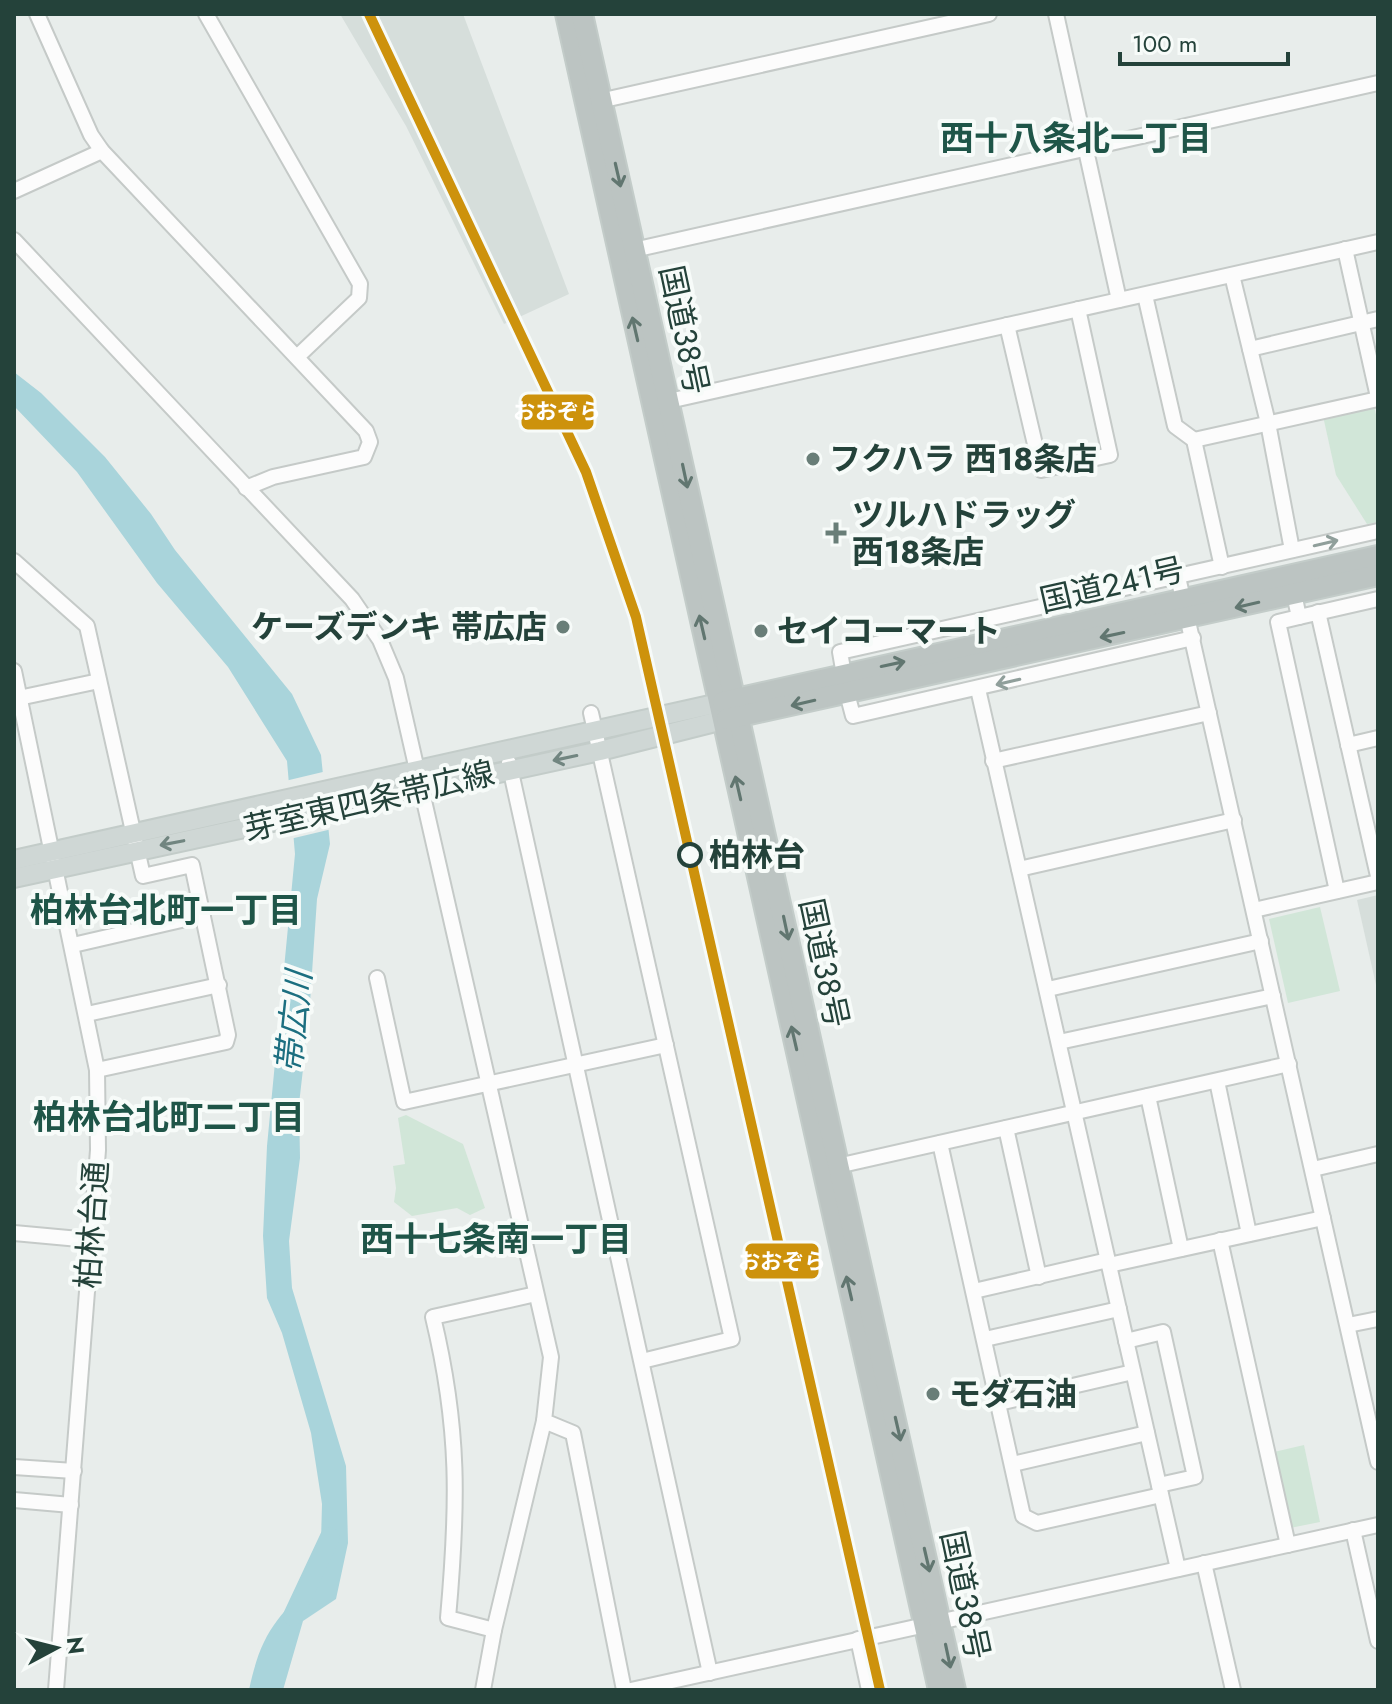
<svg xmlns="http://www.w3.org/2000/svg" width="1392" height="1704" viewBox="0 0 1392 1704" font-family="Jost,'Noto Sans JP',sans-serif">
  <rect width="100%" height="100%" fill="#e8edeb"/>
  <g fill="#d6dedb">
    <polygon points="340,14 463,14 569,294 504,324 406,126"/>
    <polygon points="1378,895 1378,994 1357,900"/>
  </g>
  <g fill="#d1e6d8">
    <polygon points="1374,406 1378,423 1378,522 1367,524 1336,475 1323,416"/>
    <polygon points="991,442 998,470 969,477 963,449"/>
    <polygon points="1320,907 1340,991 1288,1003 1269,919"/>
    <polygon points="406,1115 463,1144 485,1208 470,1215 457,1208 412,1216 394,1202 396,1188 393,1166 405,1164 398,1118"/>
    <polygon points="1304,1445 1320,1522 1290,1528 1274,1452"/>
  </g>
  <path fill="#a9d4db" d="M14,372L41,393L105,457L151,514L175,550L292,694L321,755L330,844L317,899L309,1017L299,1104L300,1158L289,1241L292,1288L346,1466L348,1543L336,1599L303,1621L283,1690H249C261,1633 277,1615 320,1578L322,1504L311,1433L282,1333L267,1298L263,1236L267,1146L295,854L287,761L228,667L157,583L77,472L14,406Z"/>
  <polygon fill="#e8edeb" points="327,771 332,829 290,839 285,781"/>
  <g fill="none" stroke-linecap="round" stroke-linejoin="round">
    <polyline stroke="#a9d4db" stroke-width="20" points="293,1616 330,1537"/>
    <g stroke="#c5cac8" stroke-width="18">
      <g id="minor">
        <polyline points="37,14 91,135 102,151 366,431 370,442 364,457 273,477 246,488"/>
        <polyline points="206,14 360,284 359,298 297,357"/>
        <polyline points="1056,14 1119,300"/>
        <polyline points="595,102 989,14"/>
        <polyline points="14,191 102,151"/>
        <polyline points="14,240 352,599 380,640 396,678 551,1357 544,1421 573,1433 624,1690"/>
        <polyline points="1345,249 1378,397"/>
        <polyline points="629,251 1378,83"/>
        <polyline points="1232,275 1268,423 1292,550"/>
        <polyline points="1145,295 1175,426 1194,440 1222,567"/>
        <polyline points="1007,325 1041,470 1110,455 1078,309"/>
        <polyline points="1250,349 1378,319"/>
        <polyline points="660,403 1378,242"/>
        <polyline points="1194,440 1378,399"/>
        <polyline points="14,561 87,626 143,876 192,865 228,1035 226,1042 97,1070"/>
        <polyline points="1178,577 1378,1462"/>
        <polyline points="1294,594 1299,617 1378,599"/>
        <polyline points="1318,612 1378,876"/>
        <polyline points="1299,617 1278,622 1337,891"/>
        <polyline points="14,671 97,1070 98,1150 56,1690"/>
        <polyline points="844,675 840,652 1378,531"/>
        <polyline points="978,689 1178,1569"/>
        <polyline points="847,693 853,716 1193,638"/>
        <polyline points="14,699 99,681"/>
        <polyline points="591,713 732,1339 642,1361"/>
        <polyline points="1348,745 1378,738"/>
        <polyline points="993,761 1209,713"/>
        <polyline points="509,763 710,1673"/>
        <polyline points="1019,869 1234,820"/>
        <polyline points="1254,910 1378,882"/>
        <polyline points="73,945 203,915"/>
        <polyline points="377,978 404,1102 666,1045"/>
        <polyline points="1048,989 1261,941"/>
        <polyline points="87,1014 219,985"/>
        <polyline points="1059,1042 1273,996"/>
        <polyline points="1217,1081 1249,1234"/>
        <polyline points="1148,1096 1181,1249"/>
        <polyline points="1006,1128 1039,1277"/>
        <polyline points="940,1143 1023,1516 1037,1523 1161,1495"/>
        <polyline points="833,1167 1289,1064"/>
        <polyline points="1313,1169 1378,1154"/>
        <polyline points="14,1233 90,1240"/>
        <polyline points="1220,1240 1288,1545"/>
        <polyline points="1109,1265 1323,1218"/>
        <polyline points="974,1291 1108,1260"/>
        <polyline points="1348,1325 1378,1319"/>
        <polyline points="985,1339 1119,1309"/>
        <polyline points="1126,1341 1163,1332 1195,1477 1159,1485"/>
        <polyline points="999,1403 1133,1372"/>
        <polyline points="1013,1464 1147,1433"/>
        <polyline points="14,1467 74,1471"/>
        <polyline points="14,1500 71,1505"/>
        <polyline points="1353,1530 1378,1641"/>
        <polyline points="1204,1563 1233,1690"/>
        <polyline points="494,1630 544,1421"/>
        <polyline points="858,1639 869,1690"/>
        <path d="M483,1690L494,1630L448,1618C458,1506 460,1429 433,1317L536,1294"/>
        <polyline points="631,1690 1378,1525"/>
      </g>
    </g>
    <g stroke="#c3ccc9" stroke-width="22">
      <g id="major">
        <polyline points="14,860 719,703"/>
        <polyline points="14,878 600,751 723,720"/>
      </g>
    </g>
    <g stroke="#c3ccc9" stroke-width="24">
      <g id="highway">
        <polyline points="566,14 939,1690"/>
        <polyline points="582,14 955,1690"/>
        <polyline points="723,702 1378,556"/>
        <polyline points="727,719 1378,575"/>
      </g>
    </g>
    <use href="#minor" stroke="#fcfcfc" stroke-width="14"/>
    <use href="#major" stroke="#cfd7d5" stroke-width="18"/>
    <use href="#highway" stroke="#bcc4c2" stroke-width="20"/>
    <g stroke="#f7fbf9" stroke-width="16">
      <polyline id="rail-1" points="369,14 586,472 636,617 880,1690"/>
    </g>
    <use href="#rail-1" stroke="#cd920c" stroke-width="10"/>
  </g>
  <defs><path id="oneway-shaft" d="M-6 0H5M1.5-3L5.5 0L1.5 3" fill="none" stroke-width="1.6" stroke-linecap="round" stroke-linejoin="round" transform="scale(2)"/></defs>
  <g stroke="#617670">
    <use href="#oneway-shaft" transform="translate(618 175) rotate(77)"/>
    <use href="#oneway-shaft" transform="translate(635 329) rotate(-103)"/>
    <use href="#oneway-shaft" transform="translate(685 476) rotate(78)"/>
    <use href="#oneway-shaft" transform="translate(1247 605) rotate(167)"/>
    <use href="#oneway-shaft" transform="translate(702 627) rotate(-103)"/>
    <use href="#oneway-shaft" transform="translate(1112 635) rotate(168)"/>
    <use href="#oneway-shaft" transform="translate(893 664) rotate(-12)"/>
    <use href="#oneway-shaft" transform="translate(803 703) rotate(167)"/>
    <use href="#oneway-shaft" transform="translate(738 788) rotate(-103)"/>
    <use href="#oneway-shaft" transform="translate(786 928) rotate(78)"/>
    <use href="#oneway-shaft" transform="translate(794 1038) rotate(-103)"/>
    <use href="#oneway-shaft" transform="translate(849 1288) rotate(-103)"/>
    <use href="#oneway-shaft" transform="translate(898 1429) rotate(77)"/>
    <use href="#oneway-shaft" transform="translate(927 1560) rotate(77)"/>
    <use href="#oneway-shaft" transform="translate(948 1656) rotate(78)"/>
  </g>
  <g stroke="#909f9b">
    <use href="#oneway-shaft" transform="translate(1326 543) rotate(-13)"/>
    <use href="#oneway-shaft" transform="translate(1008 682) rotate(167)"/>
  </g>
  <g stroke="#718580">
    <use href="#oneway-shaft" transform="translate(565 758) rotate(168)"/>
    <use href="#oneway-shaft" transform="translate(172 843) rotate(169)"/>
  </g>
  <g fill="#697e78" stroke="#f7fbf9" stroke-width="3">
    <circle cx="813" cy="459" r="8"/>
    <path d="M832 521h8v8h8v8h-8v8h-8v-8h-8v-8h8z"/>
    <circle cx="563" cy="627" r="8"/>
    <circle cx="761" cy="631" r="8"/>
    <circle cx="933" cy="1394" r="8"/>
  </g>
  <circle fill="#f7fbf9" stroke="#24423a" stroke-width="4" cx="690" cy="855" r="11"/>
  <g text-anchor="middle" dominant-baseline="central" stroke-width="8" stroke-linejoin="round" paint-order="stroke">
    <g font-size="32" fill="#24423a" stroke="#f7fbf9">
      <text transform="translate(684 330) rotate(78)">国道38号</text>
      <text transform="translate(1112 585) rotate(-13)">国道241号</text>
      <text transform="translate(369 801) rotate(-13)">芽室東四条帯広線</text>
      <text transform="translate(824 963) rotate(78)">国道38号</text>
      <text transform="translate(92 1225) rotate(-86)">柏林台通</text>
      <text transform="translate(965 1595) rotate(78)">国道38号</text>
    </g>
    <g font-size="32" font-weight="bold" fill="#24423a" stroke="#f7fbf9" text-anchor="start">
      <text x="829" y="459">フクハラ 西18条店</text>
      <text x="852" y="515">ツルハドラッグ<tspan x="852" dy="37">西18条店</tspan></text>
      <text x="547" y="627" text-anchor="end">ケーズデンキ 帯広店</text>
      <text x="777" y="631">セイコーマート</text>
      <text x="949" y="1394">モダ石油</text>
    </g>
    <g font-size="32" font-weight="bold" fill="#24423a" stroke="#f7fbf9" text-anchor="start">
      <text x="709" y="855">柏林台</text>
    </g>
    <g font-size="34" font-weight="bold" fill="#1f5548" stroke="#f7fbf9">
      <text x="1076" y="138">西十八条北一丁目</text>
      <text x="166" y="910">柏林台北町一丁目</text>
      <text x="169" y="1117">柏林台北町二丁目</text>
      <text x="496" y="1239">西十七条南一丁目</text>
    </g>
    <g font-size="34" font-style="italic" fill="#1c6f80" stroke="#f7fbf9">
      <text transform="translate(294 1022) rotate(-84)">帯広川</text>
    </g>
  </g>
  <g stroke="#f7fbf9" stroke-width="3">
    <rect x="520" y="393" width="75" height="38" rx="8" fill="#cd920c"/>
    <rect x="744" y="1242" width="76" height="38" rx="8" fill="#cd920c"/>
  </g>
  <g font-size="22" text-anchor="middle" font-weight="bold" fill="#fff">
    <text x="557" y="419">おおぞら</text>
    <text x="782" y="1269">おおぞら</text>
  </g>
  <rect width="1392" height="1704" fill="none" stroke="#24423a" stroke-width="32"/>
  <g transform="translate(56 1648) rotate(83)" stroke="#f7fbf9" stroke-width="6" paint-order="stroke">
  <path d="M0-6L14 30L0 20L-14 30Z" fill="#24423a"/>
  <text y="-12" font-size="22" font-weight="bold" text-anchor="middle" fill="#24423a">N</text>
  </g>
  <path d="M1120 52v12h168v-12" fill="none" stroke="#24423a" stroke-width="4"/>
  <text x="1132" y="52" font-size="24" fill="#24423a" stroke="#f7fbf9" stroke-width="6" paint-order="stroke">100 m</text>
</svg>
